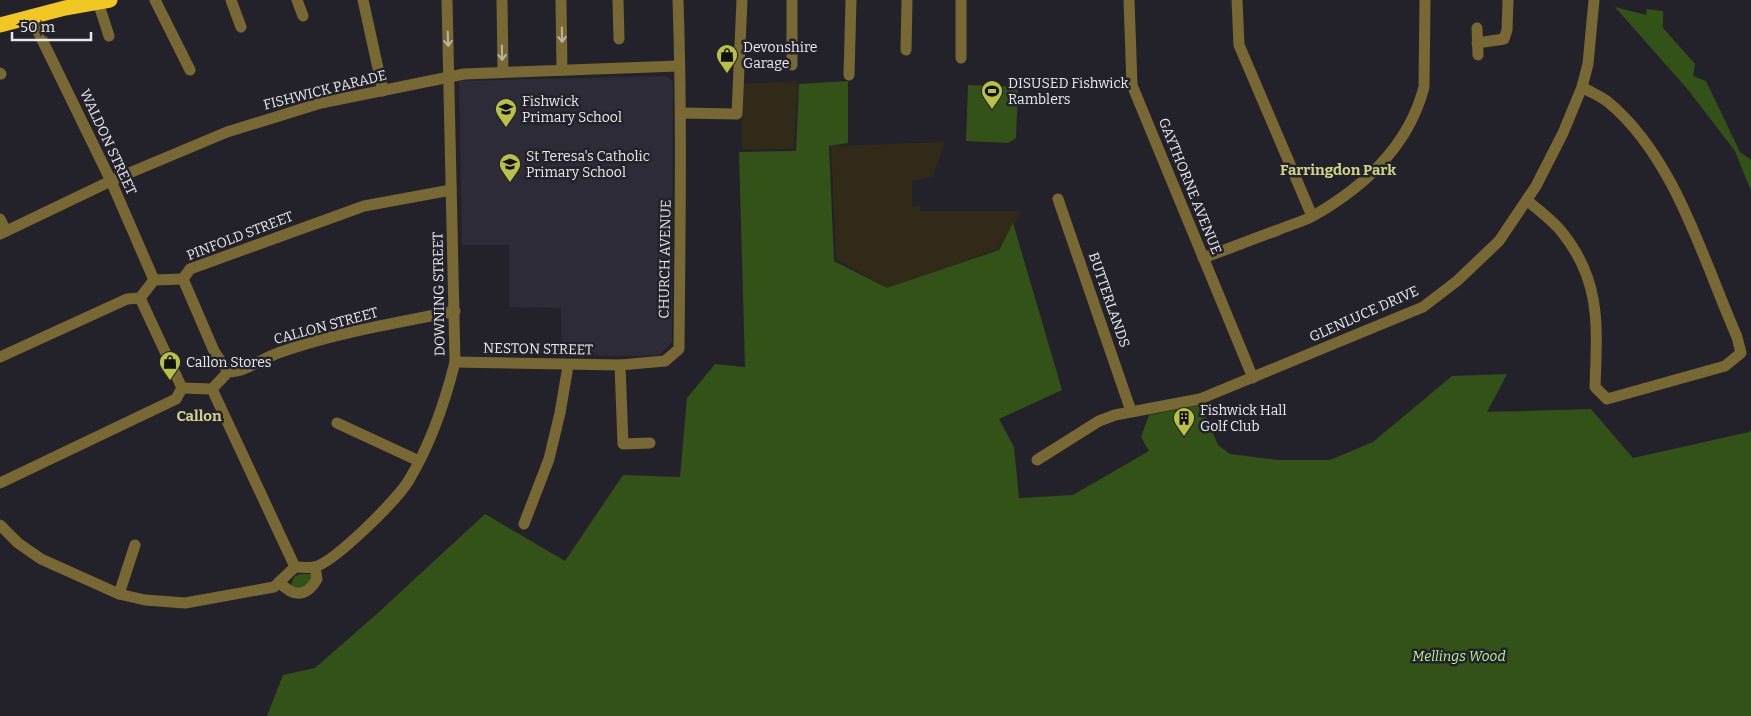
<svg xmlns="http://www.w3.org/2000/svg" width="1751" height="716" viewBox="0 0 1751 716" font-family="Bitter,serif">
  <rect width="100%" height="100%" fill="#23222a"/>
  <polygon fill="#2d2b38" points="667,76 673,82 672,342 659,355 648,356 562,355 561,308 509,307 509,245 462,245 459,81"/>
  <g fill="#312a19">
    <polygon points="798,81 794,149 742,150 741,84"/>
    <polygon points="945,142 933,176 912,181 912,207 920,205 920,211 1022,211 998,249 888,289 836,259 831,146"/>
  </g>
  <g fill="#335217">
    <polygon points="1615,7 1646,15 1647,9 1663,11 1663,28 1695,64 1693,76 1706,81 1740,152 1751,160 1751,191 1735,151 1689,91"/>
    <polygon points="848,81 848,143 829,146 834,261 887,288 999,250 1013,223 1062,390 999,419 1014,447 1019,498 1073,495 1149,451 1141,437 1149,415 1201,405 1218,445 1230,454 1278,460 1330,460 1373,442 1452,376 1507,374 1487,412 1591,409 1633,458 1749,432 1751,430 1751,716 267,716 283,675 315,668 379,612 485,514 565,561 623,475 680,477 687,398 715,364 745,367 739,152 796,151 799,84"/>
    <polygon points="968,85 1018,87 1016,138 1008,143 966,141"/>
    <polygon points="300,574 310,574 313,577 302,590 290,588 294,577"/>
  </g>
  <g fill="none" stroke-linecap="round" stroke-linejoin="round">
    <g stroke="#786833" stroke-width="11">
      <polyline points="155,0 190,70"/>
      <polyline points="231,0 241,27"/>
      <polyline points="297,0 303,16"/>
      <polyline points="363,0 383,91"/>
      <polyline points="502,0 503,72"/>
      <polyline points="561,0 562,70"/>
      <polyline points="618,0 619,39"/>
      <polyline points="961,0 961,58"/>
      <polyline points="1129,0 1132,85 1253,378"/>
      <polyline points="1237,0 1239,45 1312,216"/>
      <polyline points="98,2 109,36"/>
      <polyline points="31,17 111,181 154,280"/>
      <polyline points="1477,28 1478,55"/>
      <polyline points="1477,43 1504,39 1507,30 1508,0"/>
      <polyline points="906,50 907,0"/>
      <polyline points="792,65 792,0"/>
      <polyline points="0,73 1,74"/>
      <polyline points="849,75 851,0"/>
      <polyline points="681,113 737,114 742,0"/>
      <polyline points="1058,199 1131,411"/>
      <path d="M1527,200C1538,210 1552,220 1561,231C1602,281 1597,327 1595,387L1607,399L1725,366L1741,353L1737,337C1703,260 1675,157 1608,102C1600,96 1590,92 1582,87"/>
      <polyline points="0,219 6,231"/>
      <polyline points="0,234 115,179 227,132 321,103 464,74 678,66"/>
      <path d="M1203,258C1228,249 1253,239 1278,230C1289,225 1302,222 1313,216C1364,187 1409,145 1424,87L1425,0"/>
      <polyline points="183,279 190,269 364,206 451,190"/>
      <polyline points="183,279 214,351 228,372"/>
      <polyline points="140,298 182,388"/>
      <polyline points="0,357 127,299 140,298 154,280 183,279"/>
      <polyline points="455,362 620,365"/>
      <path d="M182,388L212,389L228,372C246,372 261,359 278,353C333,333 397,323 455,311"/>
      <polyline points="212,389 295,567"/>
      <polyline points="337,423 419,461"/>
      <path d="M650,443L623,444L620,365L665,361L679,349C680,232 682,116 678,0"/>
      <polyline points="1037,460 1099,421 1115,415 1200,399 1423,307 1457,281 1499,241 1536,186 1563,133 1582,87 1588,64 1594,0"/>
      <polyline points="0,483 176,399 182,388"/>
      <polyline points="524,524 549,459 560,413 568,366"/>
      <polyline points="0,525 18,543 41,559 119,594 145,600 185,603 274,587 295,567"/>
      <path d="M295,567C301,567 308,568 314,567C334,563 398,499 409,480C430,445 445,402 455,362L447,0"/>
      <path d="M279,582C293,597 306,598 317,579L315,567"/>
      <polyline points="119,594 135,545"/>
    </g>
    <polyline stroke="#f1c724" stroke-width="15" points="0,25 65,8 110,0"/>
  </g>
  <defs><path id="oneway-shaft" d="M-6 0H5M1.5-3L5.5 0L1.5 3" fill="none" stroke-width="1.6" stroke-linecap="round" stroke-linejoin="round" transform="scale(1.25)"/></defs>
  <g stroke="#bbb4a2">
    <use href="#oneway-shaft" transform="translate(562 35) rotate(89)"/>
    <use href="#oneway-shaft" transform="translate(448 39) rotate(88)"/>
    <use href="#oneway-shaft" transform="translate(502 53) rotate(89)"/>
  </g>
  <defs>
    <g id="shop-pin" transform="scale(1.125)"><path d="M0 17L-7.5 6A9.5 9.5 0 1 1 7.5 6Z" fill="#b9c046" stroke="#23222a"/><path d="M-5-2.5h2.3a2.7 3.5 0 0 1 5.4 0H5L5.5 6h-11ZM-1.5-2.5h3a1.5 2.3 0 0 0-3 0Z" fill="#111"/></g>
    <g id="stadium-pin" transform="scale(1.125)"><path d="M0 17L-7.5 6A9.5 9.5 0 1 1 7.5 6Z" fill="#b9c046" stroke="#23222a"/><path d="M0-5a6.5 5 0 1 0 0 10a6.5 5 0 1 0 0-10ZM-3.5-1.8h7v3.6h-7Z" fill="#111"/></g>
    <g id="school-pin" transform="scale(1.125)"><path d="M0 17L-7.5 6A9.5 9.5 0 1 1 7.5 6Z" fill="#b9c046" stroke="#23222a"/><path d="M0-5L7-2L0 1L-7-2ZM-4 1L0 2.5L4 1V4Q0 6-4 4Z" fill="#111"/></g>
    <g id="building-pin" transform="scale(1.125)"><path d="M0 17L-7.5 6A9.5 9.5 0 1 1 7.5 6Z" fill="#b9c046" stroke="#23222a"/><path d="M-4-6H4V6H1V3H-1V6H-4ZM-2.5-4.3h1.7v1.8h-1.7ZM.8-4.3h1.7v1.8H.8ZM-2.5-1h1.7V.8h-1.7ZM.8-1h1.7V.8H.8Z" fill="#111"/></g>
  </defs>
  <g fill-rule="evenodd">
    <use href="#shop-pin" x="727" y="55"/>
    <use href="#stadium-pin" x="992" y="91"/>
    <use href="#school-pin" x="506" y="109"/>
    <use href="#school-pin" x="510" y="164"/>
    <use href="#shop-pin" x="170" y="362"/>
    <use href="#building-pin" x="1184" y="418"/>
  </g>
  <g text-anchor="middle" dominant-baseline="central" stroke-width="5" stroke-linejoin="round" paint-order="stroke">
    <g font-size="14" fill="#e7e7ec" stroke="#23222a" text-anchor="start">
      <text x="743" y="47">Devonshire<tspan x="743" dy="16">Garage</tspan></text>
      <text x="1008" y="83">DISUSED Fishwick<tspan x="1008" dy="16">Ramblers</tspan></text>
      <text x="522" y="101">Fishwick<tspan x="522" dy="16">Primary School</tspan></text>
      <text x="526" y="156">St Teresa's Catholic<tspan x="526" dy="16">Primary School</tspan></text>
      <text x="186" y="362">Callon Stores</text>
      <text x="1200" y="410">Fishwick Hall<tspan x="1200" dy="16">Golf Club</tspan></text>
    </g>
    <g font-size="14" fill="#e7e7ec" stroke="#23222a">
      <text transform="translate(325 90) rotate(-14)">FISHWICK PARADE</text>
      <text transform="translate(108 142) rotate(65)">WALDON STREET</text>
      <text transform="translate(1190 186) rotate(68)">GAYTHORNE AVENUE</text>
      <text transform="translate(240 236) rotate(-21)">PINFOLD STREET</text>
      <text transform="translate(665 259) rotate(-89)">CHURCH AVENUE</text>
      <text transform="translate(439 294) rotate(-91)">DOWNING STREET</text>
      <text transform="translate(1109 300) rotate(71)">BUTTERLANDS</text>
      <text transform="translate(1364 314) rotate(-24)">GLENLUCE DRIVE</text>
      <text transform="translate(326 326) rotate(-15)">CALLON STREET</text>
      <text transform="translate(538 349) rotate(1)">NESTON STREET</text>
    </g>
    <g font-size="14" font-style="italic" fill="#b9f091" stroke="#23222a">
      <text x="1459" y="656">Mellings Wood</text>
    </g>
    <g font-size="15" font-weight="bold" fill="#ced486" stroke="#23222a">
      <text x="1338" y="170">Farringdon Park</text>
      <text x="199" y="416">Callon</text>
    </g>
  </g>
  <path d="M12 32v8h79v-8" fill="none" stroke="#e7e7ec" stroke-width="2.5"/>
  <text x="20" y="32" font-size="15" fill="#e7e7ec" stroke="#23222a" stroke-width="4" paint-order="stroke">50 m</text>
</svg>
